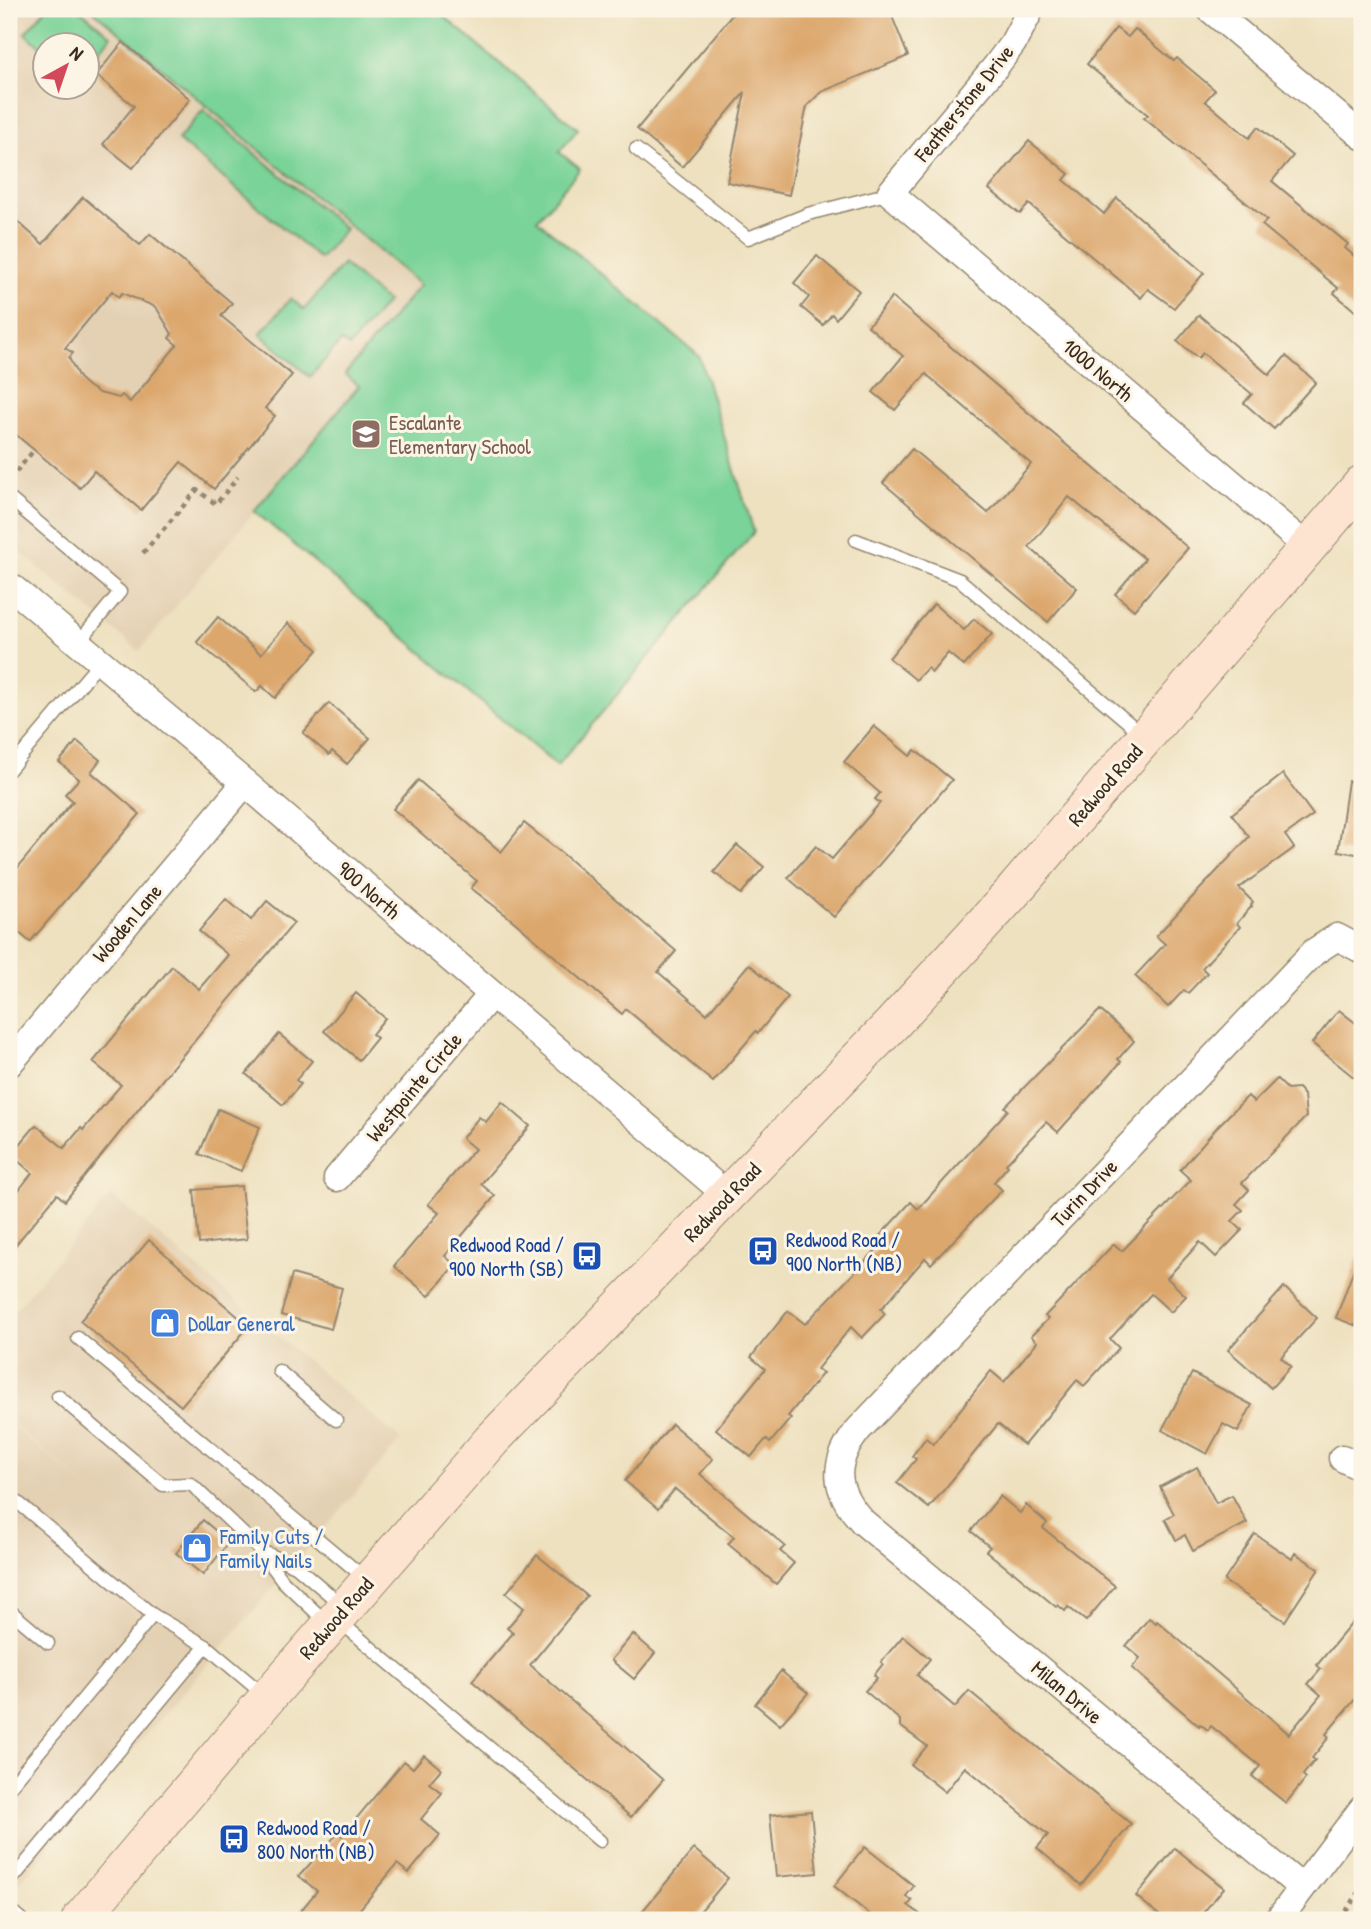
<svg xmlns="http://www.w3.org/2000/svg" width="1371" height="1929" viewBox="0 0 1371 1929" font-family="'Patrick Hand',sans-serif">
  <rect width="100%" height="100%" fill="#fcf5e5"/>
  <filter id="ink" filterUnits="userSpaceOnUse"><feTurbulence type="fractalNoise" baseFrequency=".0143" numOctaves="2"/><feDisplacementMap in="SourceGraphic" scale="14" xChannelSelector="R" yChannelSelector="G"/><feConvolveMatrix kernelMatrix="1 2 1 2 8 2 1 2 1" color-interpolation-filters="sRGB"/></filter>
  <filter id="wash" filterUnits="userSpaceOnUse"><feTurbulence type="fractalNoise" baseFrequency=".00686" numOctaves="4" result="noise"/><feDisplacementMap in="SourceGraphic" scale="28" xChannelSelector="R" yChannelSelector="G"/><feGaussianBlur stdDeviation="1.57" result="paint"/><feColorMatrix in="noise" values="0 0 0 0 0 0 0 0 0 0 0 0 0 0 0 0 0 1.4 0 .05"/><feComposite in="paint" operator="in"/></filter>
  <g filter="url(#wash)">
    <rect width="100%" height="100%" fill="#eee1c0"/>
    <g fill="#e4d1b4" fill-rule="evenodd">
      <path d="M9,9H435L578,129L559,152L580,169L537,220L699,356L754,532L557,766L255,511L139,651L9,543ZM46,46H88V88H46Z"/>
      <polygon points="111,1195 401,1440 9,1894 9,1423 96,1495 9,1421 9,1314 16,1309"/>
    </g>
    <g fill="#7ad399" stroke="#5a7e5c" stroke-width="2">
      <polygon points="46,9 79,9 111,36 88,65 88,46 46,46 45,51 25,33"/>
      <polygon points="91,9 435,9 578,129 559,152 580,169 537,220 699,356 754,532 557,766 254,511 359,386 345,374 420,285"/>
      <polygon points="203,110 345,229 320,259 178,140"/>
      <polygon points="343,264 387,302 349,347 341,341 310,377 260,334 291,298 304,310"/>
    </g>
    <g id="blocks">
      <g fill="#dca76d" fill-rule="evenodd">
        <polygon points="737,9 889,9 908,56 821,92 807,106 789,195 727,182 745,92 682,167 637,129"/>
        <polygon points="1116,28 1128,37 1135,29 1174,61 1177,58 1215,90 1205,101 1249,138 1258,127 1293,156 1272,181 1348,244 1345,248 1361,262 1362,260 1362,317 1334,293 1338,288 1262,225 1267,220 1144,118 1148,115 1087,64"/>
        <polygon points="123,42 190,99 133,168 103,144 134,106 96,75"/>
        <polygon points="1029,141 1069,174 1064,180 1104,214 1117,198 1204,273 1174,308 1148,289 1141,298 1029,204 1020,214 989,189"/>
        <path d="M83,197L140,245L150,234L232,303L221,316L292,375L265,408L275,416L214,489L181,462L141,510L94,471L80,488L9,429V214L43,244ZM112,291L119,297L122,293L156,307L172,334L169,338L177,345L130,402L122,395L119,398L99,393L88,386L79,378L69,358L73,353L65,348Z"/>
        <polygon points="817,256 859,291 836,319 832,314 823,325 801,307 809,297 794,283"/>
        <polygon points="892,297 1188,548 1134,610 1115,594 1145,559 1069,497 1029,547 1077,588 1048,622 883,483 912,449 988,513 1031,464 926,374 895,410 873,392 903,356 868,326"/>
        <polygon points="1199,315 1269,375 1286,356 1316,382 1274,429 1244,403 1252,394 1203,353 1198,358 1177,341"/>
        <polygon points="934,604 964,630 974,619 992,634 964,666 948,653 932,672 927,668 916,680 889,658"/>
        <polygon points="218,617 261,654 288,623 318,650 275,698 262,686 256,692 197,642"/>
        <polygon points="329,703 370,738 347,764 332,751 329,755 303,733"/>
        <polygon points="874,726 910,756 915,750 952,780 834,917 788,878 816,846 832,859 880,803 875,799 880,793 844,762"/>
        <polygon points="77,741 100,760 91,772 140,814 30,942 9,924 9,878 73,801 65,794 79,779 59,762"/>
        <polygon points="1283,774 1313,815 1285,835 1294,848 1239,888 1253,902 1251,905 1252,906 1237,923 1240,927 1202,968 1207,973 1188,993 1184,990 1168,1007 1135,976 1165,944 1156,936 1249,837 1232,814"/>
        <polygon points="418,780 501,852 524,823 564,855 676,951 658,972 707,1014 749,964 788,997 758,1033 756,1031 713,1082 626,1009 622,1014 511,919 471,888 477,881 393,809"/>
        <polygon points="1348,781 1362,782 1362,855 1338,851"/>
        <polygon points="737,845 764,867 741,894 714,872"/>
        <polygon points="226,899 251,920 267,901 294,923 170,1070 65,1201 57,1194 9,1253 9,1203 32,1173 11,1155 36,1125 64,1148 81,1128 83,1130 121,1085 93,1062 172,966 199,989 228,955 199,931"/>
        <polygon points="356,993 385,1018 372,1034 377,1038 359,1060 324,1031"/>
        <polygon points="1100,1010 1134,1041 1118,1059 1121,1062 1083,1104 1058,1132 1046,1122 1006,1164 1008,1166 994,1182 1002,1190 931,1264 925,1258 881,1309 885,1314 862,1338 851,1327 817,1369 823,1373 788,1416 791,1418 770,1443 766,1439 751,1457 716,1429 765,1369 751,1357 788,1311 805,1324 878,1248 873,1243 911,1202 918,1209 1008,1110 1005,1107"/>
        <polygon points="1339,1010 1362,1028 1362,1084 1312,1043"/>
        <polygon points="279,1034 312,1061 296,1080 301,1084 283,1105 246,1074"/>
        <polygon points="1277,1079 1287,1089 1298,1088 1304,1095 1306,1117 1242,1183 1249,1190 1236,1204 1243,1210 1232,1221 1242,1230 1216,1257 1200,1242 1167,1278 1186,1296 1171,1312 1151,1294 1110,1339 1119,1348 1084,1386 1077,1380 1024,1445 998,1424 929,1508 897,1483 916,1459 912,1456 926,1438 933,1444 991,1371 1004,1382 1037,1342 1031,1336 1048,1319 1045,1316 1114,1244 1122,1251 1191,1180 1180,1170 1219,1125 1248,1096 1254,1102"/>
        <polygon points="502,1102 530,1126 481,1184 495,1196 445,1256 455,1265 429,1296 394,1266 439,1213 428,1204 475,1149 462,1138 479,1117 486,1122"/>
        <polygon points="218,1109 260,1127 241,1171 199,1154"/>
        <polygon points="241,1186 247,1239 199,1244 194,1190"/>
        <polygon points="149,1240 249,1326 181,1406 80,1321"/>
        <polygon points="1359,1255 1362,1255 1362,1328 1336,1318"/>
        <polygon points="292,1274 342,1288 331,1329 281,1315"/>
        <polygon points="1284,1287 1317,1318 1281,1357 1291,1366 1271,1388 1228,1350"/>
        <polygon points="1192,1373 1252,1405 1238,1432 1223,1424 1207,1454 1162,1430"/>
        <polygon points="672,1424 713,1459 700,1474 785,1546 780,1551 794,1563 776,1584 728,1544 734,1537 675,1489 658,1509 625,1481"/>
        <polygon points="1197,1467 1216,1503 1232,1495 1247,1523 1193,1551 1185,1535 1176,1540 1165,1519 1174,1514 1160,1487"/>
        <polygon points="1000,1496 1020,1513 1026,1505 1047,1523 1043,1528 1115,1586 1086,1621 1068,1607 1065,1611 1058,1605 1056,1607 1013,1571 1012,1572 986,1551 990,1547 971,1531"/>
        <polygon points="203,1520 229,1542 203,1575 176,1553"/>
        <polygon points="1255,1534 1292,1559 1295,1553 1319,1569 1285,1621 1224,1581"/>
        <polygon points="537,1555 587,1596 530,1665 663,1780 631,1817 472,1681 513,1633 507,1628 524,1608 506,1593"/>
        <polygon points="1362,1611 1362,1691 1326,1734 1329,1737 1312,1758 1315,1760 1303,1775 1306,1778 1286,1803 1252,1776 1260,1766 1211,1726 1208,1730 1200,1724 1199,1726 1132,1668 1140,1658 1126,1646 1149,1618 1156,1623 1157,1621 1289,1734 1321,1695 1308,1684 1321,1669 1317,1665"/>
        <polygon points="633,1634 655,1653 634,1679 611,1660"/>
        <polygon points="903,1636 930,1659 917,1675 955,1707 969,1691 1131,1824 1081,1885 1037,1848 1048,1835 965,1767 945,1792 911,1765 927,1746 900,1726 900,1720 865,1691 877,1678 874,1675 883,1664 881,1662"/>
        <polygon points="781,1671 808,1693 780,1725 755,1704"/>
        <polygon points="424,1755 441,1769 429,1783 442,1793 421,1819 440,1835 409,1873 397,1864 351,1920 293,1920 317,1891 299,1876 338,1833 342,1836 404,1761 413,1768"/>
        <polygon points="811,1811 817,1873 776,1877 770,1815"/>
        <polygon points="865,1847 914,1886 906,1896 912,1901 908,1905 927,1920 877,1920 834,1886"/>
        <polygon points="1175,1848 1224,1888 1197,1920 1165,1920 1136,1896"/>
        <polygon points="694,1849 728,1878 693,1920 635,1920"/>
      </g>
    </g>
  </g>
  <g filter="url(#ink)">
    <use href="#blocks" fill-opacity="0" stroke="#94866f" stroke-width="2"/>
    <g fill="none" stroke-linecap="round" stroke-linejoin="round">
      <g stroke="#94866f" stroke-width="15">
        <g id="service">
          <polyline points="636,149 748,238 808,214 890,193"/>
          <polyline points="9,498 120,592 78,643"/>
          <polyline points="856,540 960,580 1143,735"/>
          <polyline points="9,770 100,662"/>
          <polyline points="78,1338 366,1579"/>
          <polyline points="279,1371 336,1420"/>
          <polyline points="58,1396 163,1485 191,1484 261,1551 283,1581 327,1623"/>
          <polyline points="9,1495 153,1615"/>
          <polyline points="261,1551 296,1566 344,1607"/>
          <polyline points="9,1610 48,1643"/>
          <polyline points="338,1620 600,1841"/>
          <polyline points="9,1692 12,1695"/>
          <polyline points="9,1788 153,1615 206,1646 264,1695"/>
          <polyline points="9,1883 206,1646"/>
          <polyline points="9,1909 22,1920"/>
        </g>
      </g>
      <g stroke="#94866f" stroke-width="29">
        <g id="minor">
          <polyline points="1031,9 1013,43 996,66 890,193 1307,547"/>
          <polyline points="1210,9 1362,136"/>
          <polyline points="9,585 245,783 728,1196"/>
          <polyline points="9,1064 245,783"/>
          <polyline points="337,1178 491,995"/>
          <polyline points="1342,1458 1362,1468"/>
          <path d="M1302,1888L863,1522C833,1490 831,1463 859,1429L1314,952L1337,937L1362,950"/>
          <polyline points="1278,1920 1362,1809"/>
        </g>
      </g>
      <g stroke="#94866f" stroke-width="39">
        <polyline id="secondary" points="80,1920 267,1698 491,1441 893,1023 1011,894 1362,484"/>
      </g>
      <g stroke="#94866f" stroke-width="4.5" stroke-dasharray="5 5" stroke-linecap="butt">
        <polyline points="26,9 28,11"/>
        <polyline points="16,472 34,450"/>
        <polyline points="143,553 197,490 216,504 238,477"/>
        <polyline points="1340,1920 1362,1888"/>
      </g>
      <use href="#service" stroke="#fff" stroke-width="12"/>
      <use href="#minor" stroke="#fff" stroke-width="26"/>
      <use href="#secondary" stroke="#fde4d0" stroke-width="37"/>
    </g>
  </g>
  <defs>
    <g id="school-square" transform="scale(1.575)"><rect x="-9" y="-9" width="18" height="18" rx="4" fill="#8d6e63" stroke="#fcf5e5"/><path d="M0-5L7-2L0 1L-7-2ZM-4 1L0 2.5L4 1V4Q0 6-4 4Z" fill="#fff"/></g>
    <g id="bus-square" transform="scale(1.575)"><rect x="-9" y="-9" width="18" height="18" rx="4" fill="#1a4fb4" stroke="#fcf5e5"/><path d="M-5-6H5V4H4V6H2V4H-2V6H-4V4H-5ZM-3.5-4V0h7V-4ZM-3.5 1.2v1.5H-2V1.2ZM2 1.2v1.5H3.5V1.2Z" fill="#fff"/></g>
    <g id="shop-square" transform="scale(1.575)"><rect x="-9" y="-9" width="18" height="18" rx="4" fill="#3f7fe0" stroke="#fcf5e5"/><path d="M-5-2.5h2.3a2.7 3.5 0 0 1 5.4 0H5L5.5 6h-11ZM-1.5-2.5h3a1.5 2.3 0 0 0-3 0Z" fill="#fff"/></g>
  </defs>
  <g fill-rule="evenodd">
    <use href="#school-square" x="366" y="434"/>
    <use href="#bus-square" x="763" y="1251"/>
    <use href="#bus-square" x="587" y="1256"/>
    <use href="#shop-square" x="165" y="1323"/>
    <use href="#shop-square" x="197" y="1548"/>
    <use href="#bus-square" x="234" y="1839"/>
  </g>
  <g text-anchor="middle" dominant-baseline="central" stroke-width="6" stroke-linejoin="round" paint-order="stroke">
    <g font-size="21" fill="#3b2a1e" stroke="#fcf5e5">
      <text transform="translate(964 103) rotate(-51)">Featherstone Drive</text>
      <text transform="translate(1098 370) rotate(40)">1000 North</text>
      <text transform="translate(1105 785) rotate(-49)">Redwood Road</text>
      <text transform="translate(369 890) rotate(41)">900 North</text>
      <text transform="translate(127 923) rotate(-50)">Wooden Lane</text>
      <text transform="translate(414 1087) rotate(-50)">Westpointe Circle</text>
      <text transform="translate(1084 1193) rotate(-46)">Turin Drive</text>
      <text transform="translate(722 1202) rotate(-46)">Redwood Road</text>
      <text transform="translate(336 1618) rotate(-49)">Redwood Road</text>
      <text transform="translate(1067 1692) rotate(40)">Milan Drive</text>
    </g>
    <g font-size="21" fill="#785e54" stroke="#fcf5e5" text-anchor="start">
      <text x="389" y="422">Escalante<tspan x="389" dy="24">Elementary School</tspan></text>
    </g>
    <g font-size="21" fill="#164399" stroke="#fcf5e5" text-anchor="start">
      <text x="786" y="1239">Redwood Road /<tspan x="786" dy="24">900 North (NB)</tspan></text>
      <text x="564" y="1244" text-anchor="end">Redwood Road /<tspan x="564" dy="24">900 North (SB)</tspan></text>
      <text x="257" y="1827">Redwood Road /<tspan x="257" dy="24">800 North (NB)</tspan></text>
    </g>
    <g font-size="21" fill="#366cbe" stroke="#fcf5e5" text-anchor="start">
      <text x="188" y="1323">Dollar General</text>
      <text x="220" y="1536">Family Cuts /<tspan x="220" dy="24">Family Nails</tspan></text>
    </g>
  </g>
  <rect width="1371" height="1929" fill="none" stroke="#fcf5e5" stroke-width="35"/>
  <g transform="translate(66 66) rotate(40)"><circle r="33" fill="#fcf5e5" stroke="#afa495" stroke-width="2"/>
  <path d="M0-5L12 26L0 18L-12 26Z" fill="#d1495b"/>
  <text y="-10" font-size="19" font-weight="bold" text-anchor="middle" fill="#3b2a1e">N</text>
  </g>
</svg>
